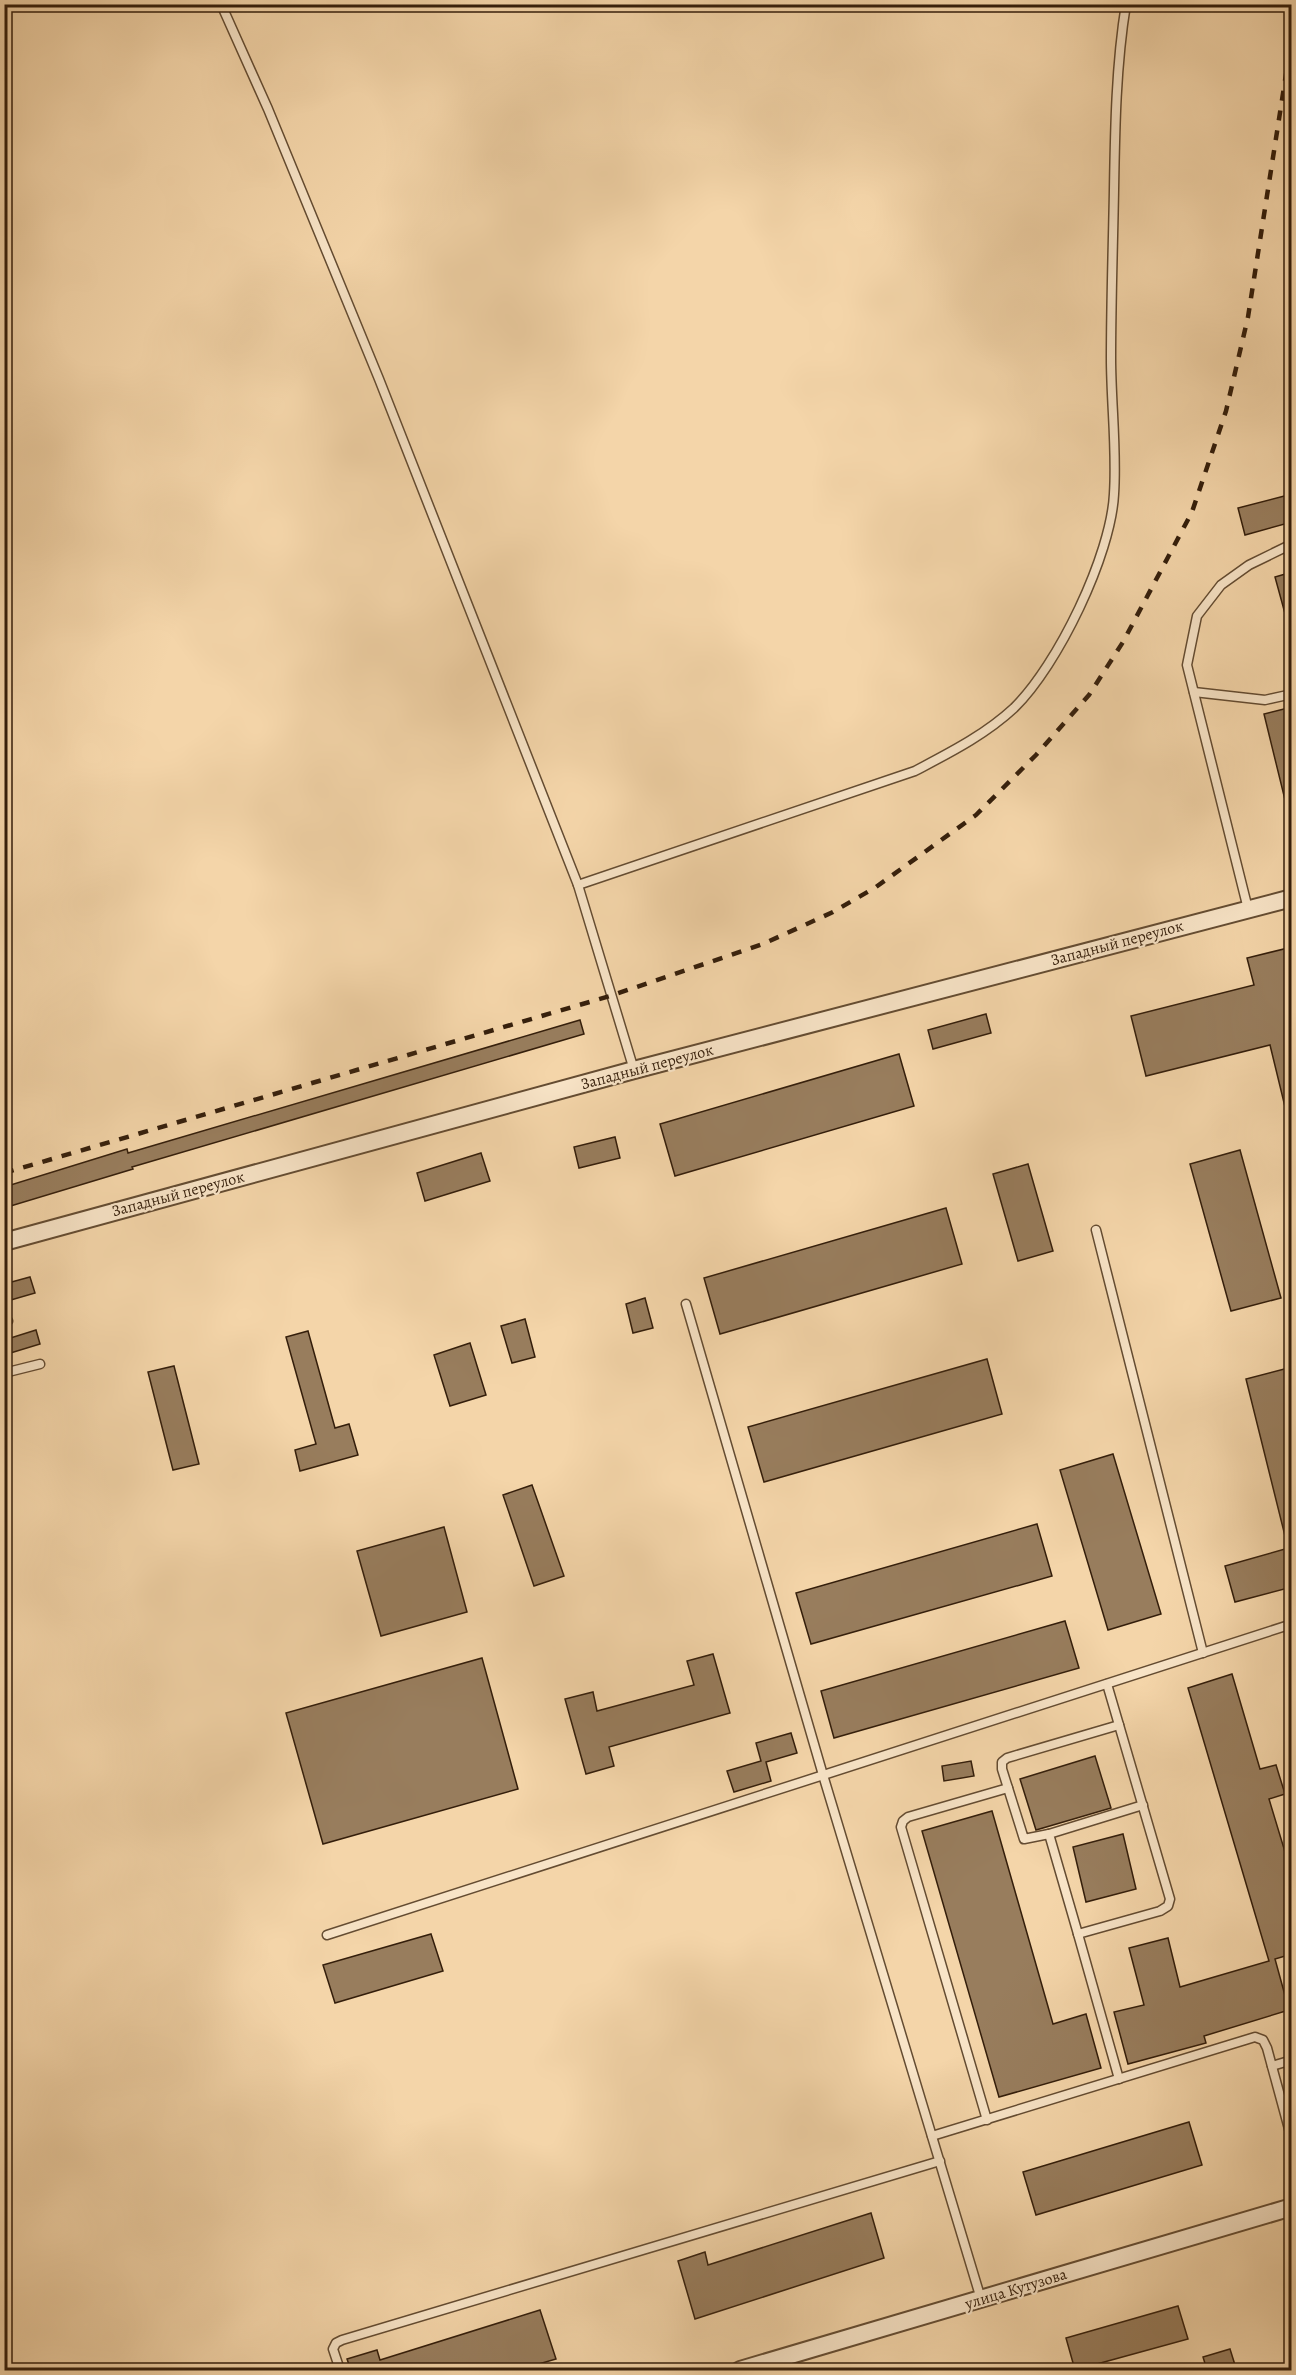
<svg xmlns="http://www.w3.org/2000/svg" width="1296" height="2375" viewBox="0 0 1296 2375" font-family="Alegreya,serif">
  <rect width="100%" height="100%" fill="#f4d5a9"/>
  <filter id="stains"><feTurbulence type="fractalNoise" baseFrequency=".00333" numOctaves="4"/><feColorMatrix values="0 0 0 0 .2 0 0 0 0 .09 0 0 0 0 .02 0 0 0 .5 -.17"/></filter>
  <radialGradient id="worn" r=".72"><stop offset=".6" stop-color="#630" stop-opacity="0"/><stop offset="1" stop-color="#630" stop-opacity=".3"/></radialGradient>
  <g fill="#987d5d" stroke="#341e0b" stroke-width="1.5">
    <polygon points="1292,494 1292,522 1245,535 1238,508"/>
    <polygon points="1292,572 1292,620 1287,621 1275,577"/>
    <polygon points="1292,707 1292,803 1286,804 1264,714"/>
    <polygon points="1292,947 1292,1110 1286,1111 1270,1045 1146,1076 1131,1016 1254,985 1247,958"/>
    <polygon points="986,1014 991,1033 933,1049 928,1030"/>
    <polygon points="580,1020 584,1034 132,1167 133,1169 4,1208 4,1187 127,1149 128,1153"/>
    <polygon points="899,1054 914,1106 675,1176 660,1124"/>
    <polygon points="615,1137 620,1158 579,1168 574,1147"/>
    <polygon points="1240,1150 1281,1298 1231,1311 1190,1164"/>
    <polygon points="481,1153 490,1181 425,1201 417,1173"/>
    <polygon points="1028,1164 1053,1251 1018,1261 993,1174"/>
    <polygon points="946,1208 962,1264 720,1334 704,1278"/>
    <polygon points="30,1277 35,1293 4,1302 4,1284"/>
    <polygon points="645,1298 653,1328 633,1333 626,1304"/>
    <polygon points="525,1319 535,1357 512,1363 501,1326"/>
    <polygon points="36,1330 40,1344 4,1355 4,1340"/>
    <polygon points="308,1331 335,1428 349,1424 358,1455 300,1471 295,1450 316,1444 286,1337"/>
    <polygon points="470,1343 486,1395 450,1406 434,1355"/>
    <polygon points="987,1359 1002,1414 764,1482 748,1427"/>
    <polygon points="174,1366 199,1464 173,1470 148,1372"/>
    <polygon points="1292,1367 1292,1539 1286,1540 1246,1379"/>
    <polygon points="1113,1454 1161,1614 1108,1630 1060,1470"/>
    <polygon points="532,1485 564,1576 534,1586 503,1495"/>
    <polygon points="1037,1524 1052,1576 811,1644 796,1593"/>
    <polygon points="444,1527 467,1612 381,1636 357,1551"/>
    <polygon points="1292,1547 1292,1587 1235,1602 1225,1566"/>
    <polygon points="1065,1621 1079,1668 834,1738 821,1691"/>
    <polygon points="713,1654 730,1713 609,1747 614,1766 586,1774 565,1699 593,1692 597,1711 694,1685 687,1661"/>
    <polygon points="482,1658 518,1789 323,1844 286,1713"/>
    <polygon points="1232,1674 1260,1769 1276,1765 1285,1794 1269,1799 1292,1875 1292,1954 1275,1959 1289,2010 1204,2036 1206,2043 1128,2064 1114,2012 1144,2005 1129,1948 1168,1938 1180,1987 1269,1961 1188,1688"/>
    <polygon points="791,1733 797,1753 766,1762 771,1781 734,1792 727,1771 761,1761 756,1743"/>
    <polygon points="1095,1756 1111,1808 1036,1830 1020,1779"/>
    <polygon points="971,1761 974,1776 944,1781 942,1766"/>
    <polygon points="992,1811 1053,2024 1086,2014 1101,2068 999,2097 922,1831"/>
    <polygon points="1123,1834 1136,1889 1086,1902 1073,1847"/>
    <polygon points="431,1934 443,1971 335,2003 323,1965"/>
    <polygon points="1189,2122 1202,2165 1036,2215 1023,2172"/>
    <polygon points="871,2213 884,2258 695,2319 678,2261 705,2252 708,2265"/>
    <polygon points="1178,2306 1188,2339 1075,2370 1066,2338"/>
    <polygon points="540,2310 556,2359 518,2370 351,2370 347,2359 377,2350 380,2360"/>
    <polygon points="1230,2349 1235,2365 1207,2370 1203,2357"/>
  </g>
  <g fill="none" stroke-linecap="round" stroke-linejoin="round">
    <g stroke="#644c32" stroke-width="11">
      <g id="service">
        <polyline points="221,4 268,109 379,379 578,885 634,1070"/>
        <polyline points="1194,692 1265,700 1292,694"/>
        <path d="M578,885L915,771C949,753 985,735 1014,708C1058,665 1111,555 1114,494C1117,449 1111,403 1111,358C1111,302 1113,246 1114,190C1115,129 1116,65 1126,4"/>
        <polyline points="1248,909 1187,665 1197,616 1221,585 1249,565 1292,544"/>
        <polyline points="1096,1230 1203,1653"/>
        <polyline points="686,1304 823,1775 981,2299"/>
        <polyline points="4,1322 8,1321"/>
        <polyline points="4,1373 40,1364"/>
        <polyline points="1107,1684 1170,1899 1168,1906 1160,1911 1078,1934 1119,2079"/>
        <polyline points="1049,1834 1024,1839 1002,1769 1002,1762 1007,1758 1119,1725"/>
        <polyline points="1078,1934 1049,1834 1143,1805"/>
        <polyline points="327,1935 1292,1624"/>
        <polyline points="1272,2066 1292,2060"/>
        <polyline points="987,2120 901,1827 903,1821 908,1817 1008,1788"/>
        <polyline points="932,2136 1255,2037 1263,2040 1267,2048 1292,2140"/>
        <polyline points="340,2370 333,2349 336,2343 342,2340 940,2161"/>
      </g>
    </g>
    <g stroke="#644c32" stroke-width="20">
      <g id="minor">
        <polyline points="4,1242 634,1070 1292,898"/>
        <polyline points="740,2370 1292,2207"/>
      </g>
    </g>
    <use href="#service" stroke="#f8e4c7" stroke-width="8"/>
    <use href="#minor" stroke="#f8e4c7" stroke-width="16"/>
    <polyline stroke="#341e0b" stroke-width="4.5" stroke-dasharray="10 10" stroke-linecap="butt" points="4,1173 610,996 763,944 833,912 876,887 976,815 1036,755 1089,695 1123,642 1192,512 1226,411 1248,317 1292,36"/>
  </g>
  <g text-anchor="middle" dominant-baseline="central" stroke-width="4.5" stroke-linejoin="round" paint-order="stroke">
    <g font-size="16" fill="#341e0b" stroke="#f8e4c7">
      <text transform="translate(1117 943) rotate(-15)">Западный переулок</text>
      <text transform="translate(647 1067) rotate(-15)">Западный переулок</text>
      <text transform="translate(178 1194) rotate(-15)">Западный переулок</text>
      <text transform="translate(1016 2289) rotate(-17)">улица Кутузова</text>
    </g>
  </g>
  <rect width="1296" height="2375" fill="none" stroke="#f4d5a9" stroke-width="24"/>
  <rect x="6" y="6" width="1284" height="2363" fill="none" stroke="#341e0b" stroke-width="3"/>
  <rect x="12" y="12" width="1272" height="2351" fill="none" stroke="#341e0b" stroke-width="1.5"/>
  <rect width="100%" height="100%" filter="url(#stains)"/>
  <rect width="100%" height="100%" fill="url(#worn)"/>
</svg>
